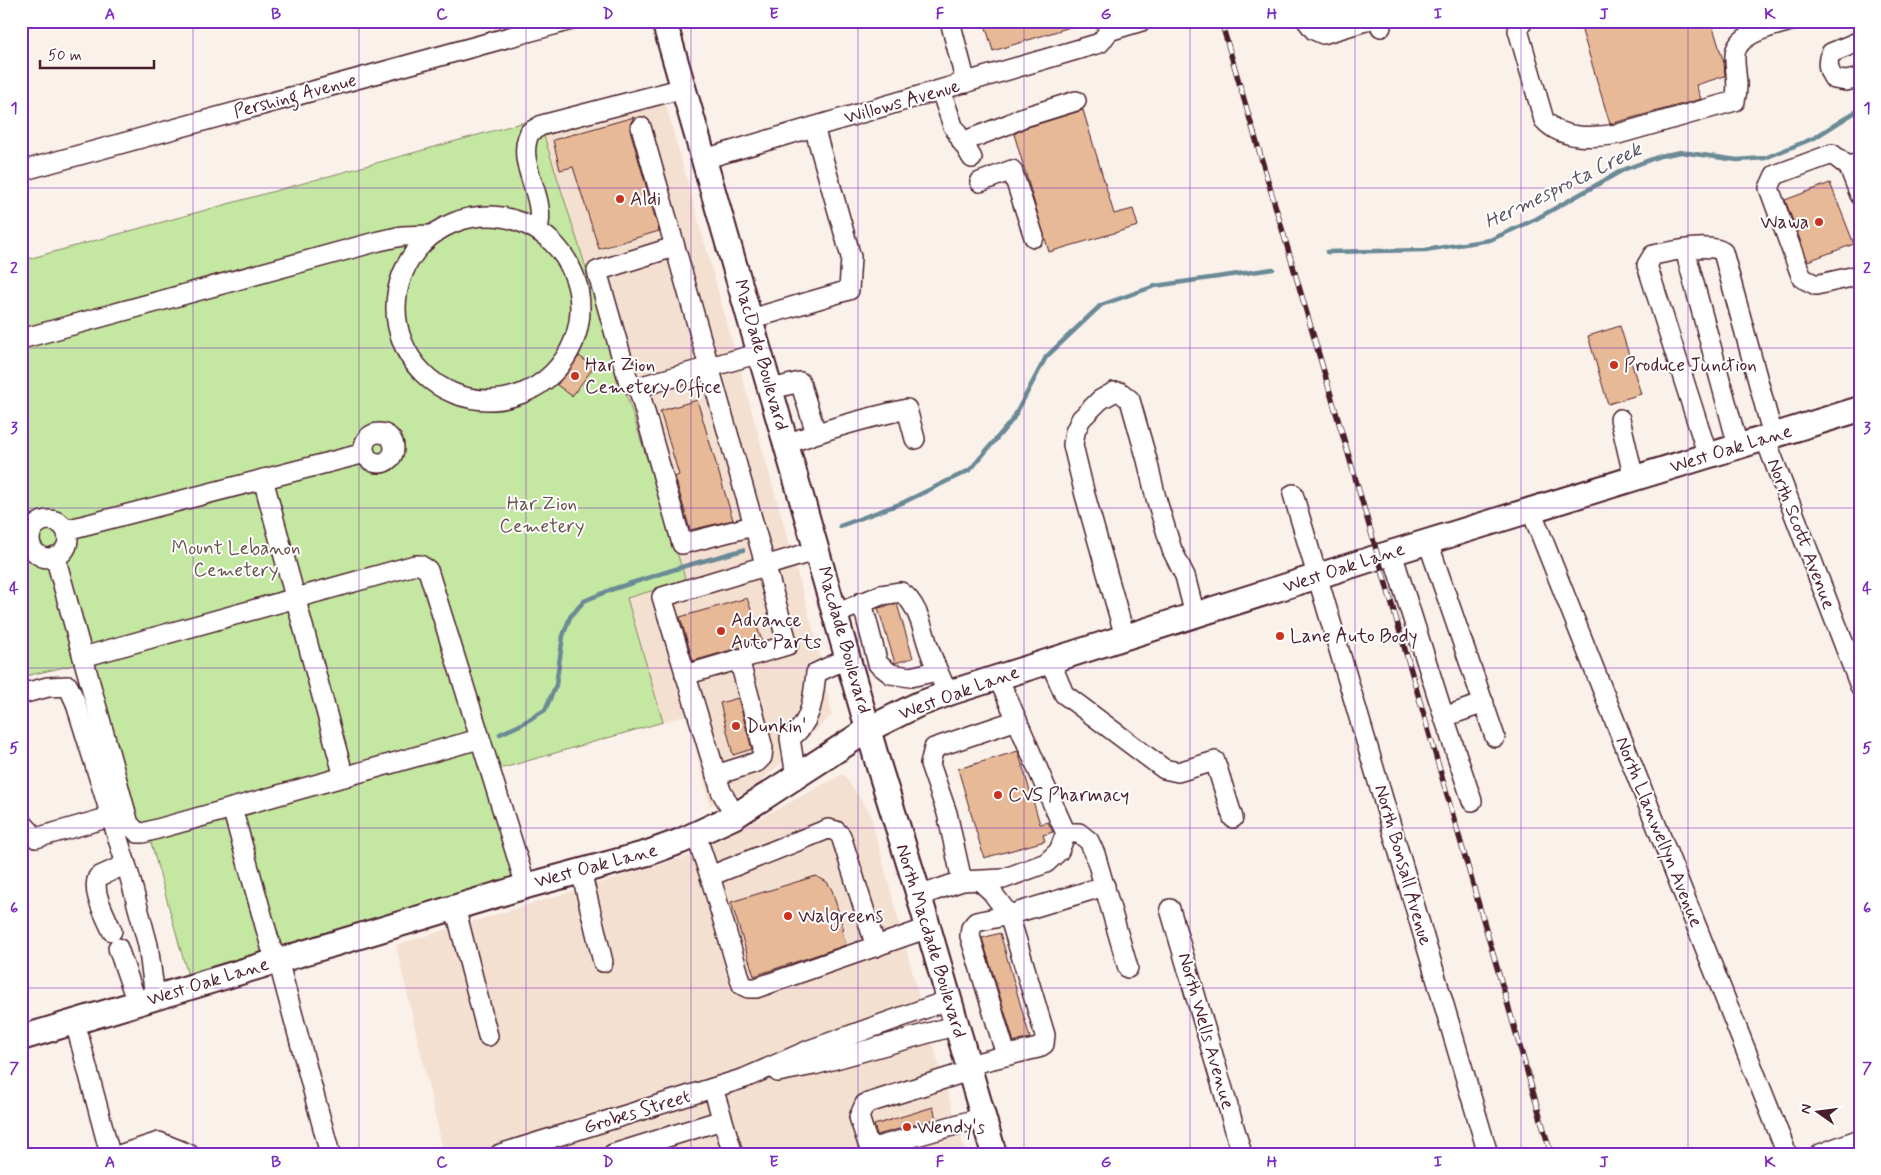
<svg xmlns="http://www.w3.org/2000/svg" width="1881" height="1175" viewBox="0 0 1881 1175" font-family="Mynerve,sans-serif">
  <rect width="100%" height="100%" fill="#faf1ea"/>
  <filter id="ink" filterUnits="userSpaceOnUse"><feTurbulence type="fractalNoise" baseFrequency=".02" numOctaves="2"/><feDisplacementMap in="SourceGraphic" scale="10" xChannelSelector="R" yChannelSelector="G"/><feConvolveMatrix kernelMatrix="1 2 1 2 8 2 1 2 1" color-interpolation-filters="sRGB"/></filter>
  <g filter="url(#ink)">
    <g fill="#f4e0d1">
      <polygon points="665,102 818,647 832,715 752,790 710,805 687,715 663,722 627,598 686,581 544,136"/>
      <polygon points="843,774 870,813 918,994 966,1154 444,1154 396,945 691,855"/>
    </g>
    <polygon fill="#c4e7a1" stroke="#878366" points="659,85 665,102 544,136 686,581 627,598 663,722 496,770 530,876 188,976 150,839 127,843 78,664 21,677 21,261"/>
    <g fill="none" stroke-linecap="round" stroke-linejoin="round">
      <g stroke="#6b8a96" stroke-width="4.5">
        <polyline points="1327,252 1425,250 1490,240 1536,219 1623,170 1660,156 1681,152 1737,160 1765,158 1814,138 1860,109"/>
        <polyline points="840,526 902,503 970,470 1013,419 1046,357 1101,305 1155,286 1273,269"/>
        <polyline points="500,734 520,725 545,710 556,685 563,636 570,617 584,601 610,590 685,566 743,550"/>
      </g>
    </g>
    <g fill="#e7b997" stroke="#4a1f2b">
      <polygon points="984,21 1080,21 1080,24 993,51"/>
      <polygon points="1579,21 1711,21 1724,63 1725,76 1696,85 1701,99 1610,124"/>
      <polygon points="1083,110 1114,214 1133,209 1138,226 1049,252 1014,134 1025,128"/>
      <polygon points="634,117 630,124 630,130 659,231 599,249 573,167 560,170 553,140"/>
      <polygon points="1830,183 1854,244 1808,261 1785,200"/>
      <polygon points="1620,326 1641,394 1608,404 1588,336"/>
      <polygon points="579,356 594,367 572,396 557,385"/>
      <polygon points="697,400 733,520 690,530 675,477 679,475 660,411"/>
      <polygon points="747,598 762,641 693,661 680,617"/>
      <polygon points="897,604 913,658 895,663 878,608"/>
      <polygon points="738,698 752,749 733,755 720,703"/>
      <polygon points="1018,751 1040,824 1048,822 1053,832 1043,835 1045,841 984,858 958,769"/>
      <polygon points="816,876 827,882 832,890 844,930 842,931 846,945 754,976 731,902"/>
      <polygon points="1000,933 1030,1038 1014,1042 982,938"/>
      <polygon points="933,1107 936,1119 877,1135 874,1125"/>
    </g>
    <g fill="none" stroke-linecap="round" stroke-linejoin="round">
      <g stroke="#4a1f2b" stroke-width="22">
        <g id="minor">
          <polyline points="950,21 966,83"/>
          <polyline points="1307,21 1314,30 1323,34 1366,21"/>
          <polyline points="1379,21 1381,27"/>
          <path d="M1523,21L1518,30L1544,120C1562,140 1592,138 1618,134L1735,101C1740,82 1734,72 1735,55C1736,33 1774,26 1791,21"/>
          <polyline points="1109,31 1142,21"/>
          <path d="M1860,41L1831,53C1826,62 1828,70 1834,79L1846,81L1860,78"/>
          <polyline points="941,91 953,126 972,158"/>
          <polyline points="641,127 788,645 685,675"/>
          <polyline points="962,142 1009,124 1021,118 1076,101"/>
          <polyline points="704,159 1100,43 1109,31 1106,21"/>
          <polyline points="1860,162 1849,167 1832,154 1775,175 1769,188 1802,278 1816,285 1860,275"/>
          <polyline points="1849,167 1860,195"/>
          <polyline points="21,171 568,21"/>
          <polyline points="980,182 1012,170 1034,237"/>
          <circle cx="488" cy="308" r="92"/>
          <path d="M538,229C547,194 514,164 530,132L542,125L684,88"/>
          <polyline points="1685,250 1738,446"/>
          <polyline points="751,319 849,290 851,257 814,127"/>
          <polyline points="21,339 379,241 402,236 431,235"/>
          <polyline points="638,387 629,383 597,271 674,247"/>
          <polyline points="771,389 800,382 816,433"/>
          <polyline points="1620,419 1634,479"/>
          <circle cx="379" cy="448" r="15"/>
          <polyline points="1765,438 1860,686"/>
          <path d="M787,444C826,429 866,418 907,409L915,439"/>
          <path d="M1708,456L1647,265L1653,255C1669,252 1710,242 1723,252L1773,436"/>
          <polyline points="263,479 344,777"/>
          <polyline points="1293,494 1488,1154"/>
          <polyline points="1531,510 1787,1154"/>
          <circle cx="49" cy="539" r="19"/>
          <polyline points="753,526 682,544 638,387 760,353"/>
          <polyline points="66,530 365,453"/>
          <polyline points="1428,542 1495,737"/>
          <polyline points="1392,553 1444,717 1484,703"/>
          <polyline points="55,556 129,824 138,833 143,833 479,739"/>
          <polyline points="862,602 878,664 891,674 910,677 937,671"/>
          <path d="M836,614L881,595L901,592C920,605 923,634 931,654C936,668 942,681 948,694"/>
          <polyline points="1125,637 1085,495 1073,445 1075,432 1081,419 1100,400 1114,392 1120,392 1130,400 1147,460 1156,498 1172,550 1185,576 1195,615"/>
          <polyline points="83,657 415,565 420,565 428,570 526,886"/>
          <polyline points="1050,661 1064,694 1164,769 1178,772 1215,761 1233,818"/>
          <polyline points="21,694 48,687 68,686 75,701 129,874 148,945 155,997"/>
          <polyline points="1444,717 1472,801"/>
          <polyline points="716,775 757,762 762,757 763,748 739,659"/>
          <path d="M796,777L790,738C812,723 813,698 816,673L848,658"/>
          <polyline points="232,808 271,947 278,960 330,1154"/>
          <polyline points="735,816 721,791 662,597 818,550"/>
          <polyline points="21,825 24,825 36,838 110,817"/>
          <polyline points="1066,833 1079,833 1089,841 1095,854 1128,968"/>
          <polyline points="696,835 710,876 742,985 748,988 756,988 928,928"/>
          <polyline points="581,871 603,962"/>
          <polyline points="710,876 828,829 836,831 841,836 876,947"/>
          <polyline points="962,881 947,813 930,764 934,748 1017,720"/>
          <polyline points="980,881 991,891 1009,915"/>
          <path d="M919,896L962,881L1003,879L1046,863L1059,851L1066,833C1042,782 1022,729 998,678"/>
          <polyline points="455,907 488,1036"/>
          <polyline points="1170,909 1242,1154"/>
          <polyline points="1009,915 1105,886"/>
          <path d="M112,931C106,916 91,892 98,877L120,867L126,869"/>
          <polyline points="118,948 137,1003"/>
          <polyline points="75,1022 110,1154"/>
          <polyline points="968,1065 1038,1048 1044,1044 1045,1035 1009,915 976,922 971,928 970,936 1006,1055"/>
          <polyline points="969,1071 865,1104 859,1117 868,1144 877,1147 984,1117"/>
          <polyline points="778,1072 814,1065 957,1025"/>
          <polyline points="713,1088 733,1154"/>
          <polyline points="122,1154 159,1142 189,1154"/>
          <polyline points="500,1154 745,1078 809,1050 949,1000"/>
          <polyline points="613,1154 722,1120"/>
          <polyline points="1820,1154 1860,1139"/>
        </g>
      </g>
      <g stroke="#4a1f2b" stroke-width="28">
        <g id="major">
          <polyline points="664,21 879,767 917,889 994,1154"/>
          <polyline points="21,1038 526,886 648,853 681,841 735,816 869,729 917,705 952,692 1378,557 1860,409"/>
        </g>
      </g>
      <use href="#minor" stroke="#fff" stroke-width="19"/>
      <use href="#major" stroke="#fff" stroke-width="24"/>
      <g stroke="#4a1f2b" stroke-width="5.5">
        <polyline id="rail" points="1221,21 1362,501 1551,1154"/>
      </g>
      <use href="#rail" stroke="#fff" stroke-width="4" stroke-dasharray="11" stroke-linecap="butt"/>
    </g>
  </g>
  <path fill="none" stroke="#7b2cbf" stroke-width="1" stroke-opacity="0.55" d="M193,21V1154M359,21V1154M526,21V1154M691,21V1154M858,21V1154M1024,21V1154M1190,21V1154M1355,21V1154M1521,21V1154M1688,21V1154M21,188H1860M21,348H1860M21,508H1860M21,668H1860M21,828H1860M21,988H1860"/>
  <g fill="#c8321e" stroke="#fff" stroke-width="2">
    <circle cx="620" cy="199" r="5"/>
    <circle cx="1819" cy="222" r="5"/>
    <circle cx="1614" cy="365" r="5"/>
    <circle cx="575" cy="376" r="5"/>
    <circle cx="721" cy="631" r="5"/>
    <circle cx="1280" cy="636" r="5"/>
    <circle cx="736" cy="726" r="5"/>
    <circle cx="998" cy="795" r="5"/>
    <circle cx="788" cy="916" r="5"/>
    <circle cx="907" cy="1127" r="5"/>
  </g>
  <g text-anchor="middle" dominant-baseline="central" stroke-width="4" stroke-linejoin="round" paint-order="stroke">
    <g font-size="19" fill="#4a1f2b" stroke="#fff">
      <text transform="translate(295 96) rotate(-15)">Pershing Avenue</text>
      <text transform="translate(902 102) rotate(-16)">Willows Avenue</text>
      <text transform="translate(761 355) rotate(74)">MacDade Boulevard</text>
      <text transform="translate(1731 449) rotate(-17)">West Oak Lane</text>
      <text transform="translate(1801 534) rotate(69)">North Scott Avenue</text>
      <text transform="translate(1344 568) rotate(-18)">West Oak Lane</text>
      <text transform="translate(844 640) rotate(74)">Macdade Boulevard</text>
      <text transform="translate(959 693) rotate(-20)">West Oak Lane</text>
      <text transform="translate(1659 832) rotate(68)">North Llanwellyn Avenue</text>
      <text transform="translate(1403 865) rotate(74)">North Bonsall Avenue</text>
      <text transform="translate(596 866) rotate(-15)">West Oak Lane</text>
      <text transform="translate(931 941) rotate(73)">North Macdade Boulevard</text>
      <text transform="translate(208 982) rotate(-17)">West Oak Lane</text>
      <text transform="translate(1206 1031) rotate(74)">North Wells Avenue</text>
      <text transform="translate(637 1112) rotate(-17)">Grobes Street</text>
    </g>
    <g font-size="19" fill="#4a1f2b" stroke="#fff" text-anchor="start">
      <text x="630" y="199">Aldi</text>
      <text x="1809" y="222" text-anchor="end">Wawa</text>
      <text x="585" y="365">Har Zion<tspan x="585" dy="22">Cemetery Office</tspan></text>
      <text x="1624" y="365">Produce Junction</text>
      <text x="731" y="620">Advance<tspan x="731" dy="22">Auto Parts</tspan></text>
      <text x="1290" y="636">Lane Auto Body</text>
      <text x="746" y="726">Dunkin'</text>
      <text x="1008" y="795">CVS Pharmacy</text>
      <text x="798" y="916">Walgreens</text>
      <text x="917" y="1127">Wendy's</text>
    </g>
    <g font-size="19" fill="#685148" stroke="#fff">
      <text x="542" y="504">Har Zion<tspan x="542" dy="22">Cemetery</tspan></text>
      <text x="236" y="548">Mount Lebanon<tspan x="236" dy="22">Cemetery</tspan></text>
    </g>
    <g font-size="20" font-style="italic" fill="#5a5460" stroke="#fff">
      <text transform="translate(1563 186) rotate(-26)">Hermesprota Creek</text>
    </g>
  </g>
  <rect width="1881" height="1175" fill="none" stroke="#fff" stroke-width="55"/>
  <g transform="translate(1818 1112) rotate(284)" stroke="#ffffff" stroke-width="4" paint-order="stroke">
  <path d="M0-4L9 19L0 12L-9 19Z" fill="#4a1f2b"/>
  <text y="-8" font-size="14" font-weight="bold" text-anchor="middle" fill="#4a1f2b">N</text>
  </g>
  <path d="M40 60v8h114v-8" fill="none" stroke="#4a1f2b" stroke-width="2.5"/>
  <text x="48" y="60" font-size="15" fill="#4a1f2b" stroke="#ffffff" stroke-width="4" paint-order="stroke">50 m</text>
  <rect x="28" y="28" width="1826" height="1120" fill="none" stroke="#7b2cbf" stroke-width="2"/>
  <g font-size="16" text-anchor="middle" font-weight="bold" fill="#7b2cbf">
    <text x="110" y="19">A</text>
    <text x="276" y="19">B</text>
    <text x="442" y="19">C</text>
    <text x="608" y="19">D</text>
    <text x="774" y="19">E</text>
    <text x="940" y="19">F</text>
    <text x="1106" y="19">G</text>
    <text x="1272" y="19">H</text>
    <text x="1438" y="19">I</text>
    <text x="1604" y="19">J</text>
    <text x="1770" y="19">K</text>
    <text x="14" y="113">1</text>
    <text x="1867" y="113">1</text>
    <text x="14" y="273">2</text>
    <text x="1867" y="273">2</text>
    <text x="14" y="433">3</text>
    <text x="1867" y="433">3</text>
    <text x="14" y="593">4</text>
    <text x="1867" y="593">4</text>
    <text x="14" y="753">5</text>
    <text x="1867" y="753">5</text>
    <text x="14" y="913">6</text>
    <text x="1867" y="913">6</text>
    <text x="14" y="1073">7</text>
    <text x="1867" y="1073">7</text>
    <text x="110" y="1167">A</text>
    <text x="276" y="1167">B</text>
    <text x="442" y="1167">C</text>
    <text x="608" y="1167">D</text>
    <text x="774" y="1167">E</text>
    <text x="940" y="1167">F</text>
    <text x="1106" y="1167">G</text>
    <text x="1272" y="1167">H</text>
    <text x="1438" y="1167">I</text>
    <text x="1604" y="1167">J</text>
    <text x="1770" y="1167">K</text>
  </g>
</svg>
